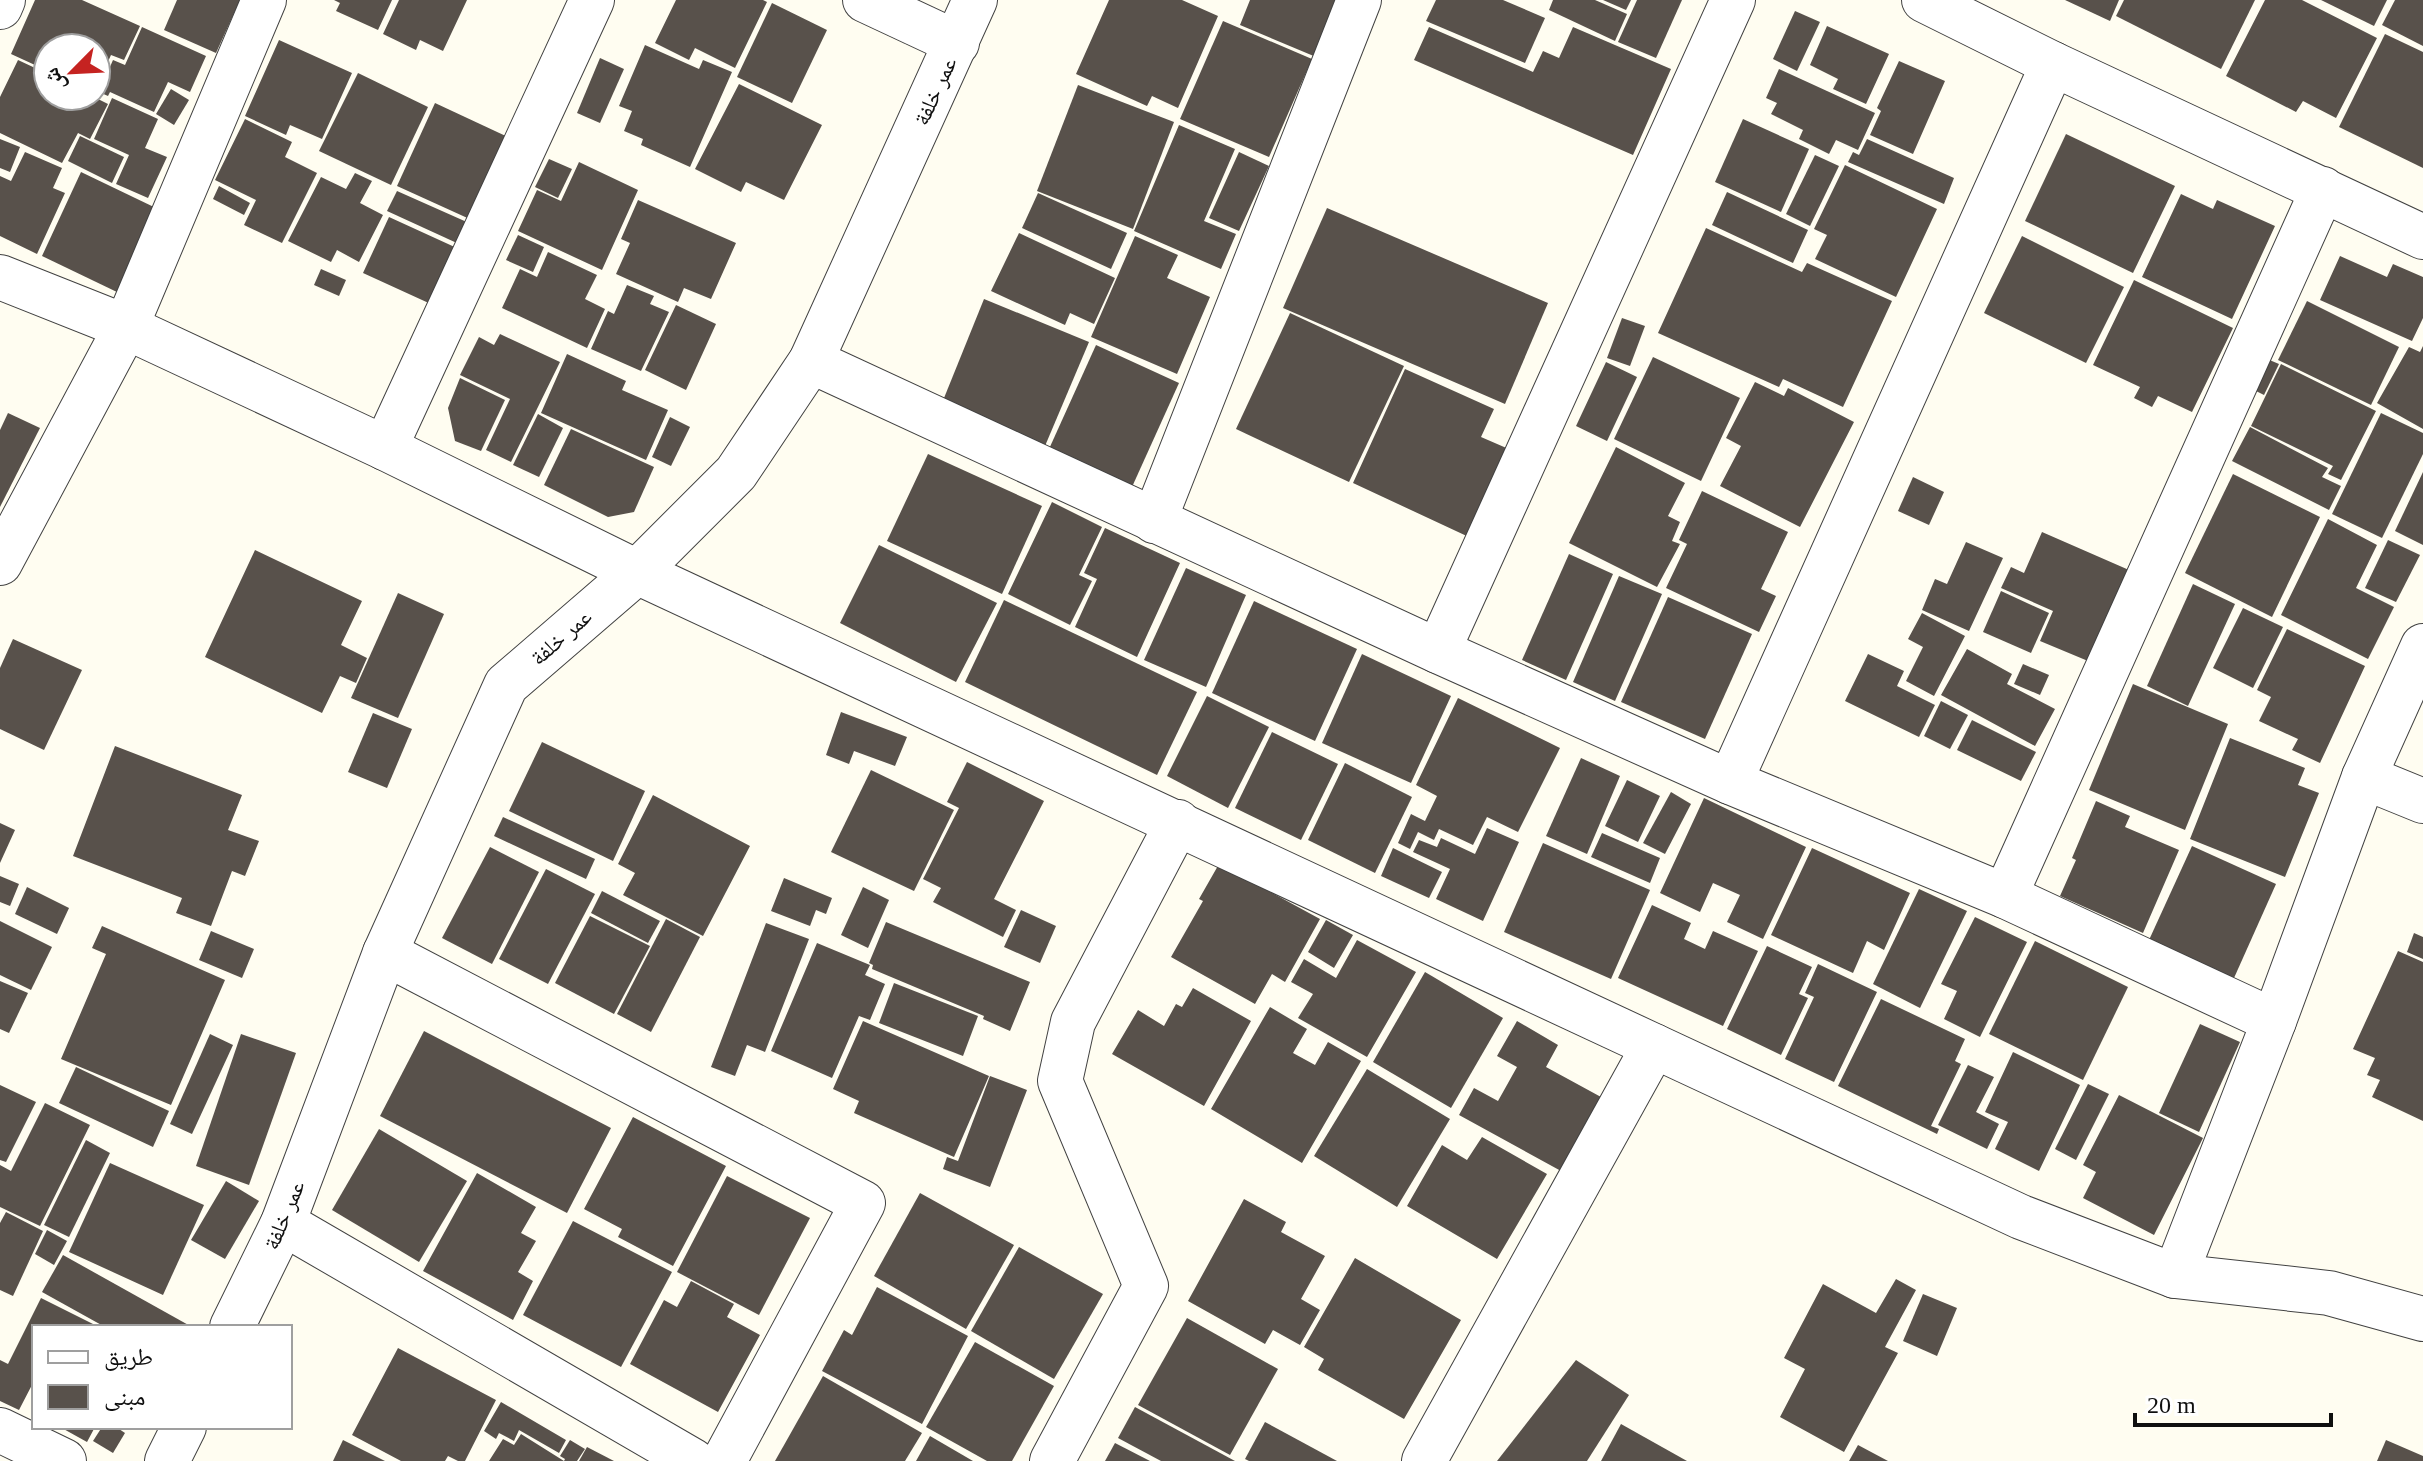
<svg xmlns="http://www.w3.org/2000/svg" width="2423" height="1461" viewBox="0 0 2423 1461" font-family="'Times New Roman','Noto Naskh Arabic',serif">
  <rect width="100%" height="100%" fill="#fffdf1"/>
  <g fill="#58514b">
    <polygon points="35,0 82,0 140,26 124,60 111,55 96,88 96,48 48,48 48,71 11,54"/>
    <polygon points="177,0 240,0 216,53 164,30"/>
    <polygon points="334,0 392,0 378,30 336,11 340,3"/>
    <polygon points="399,0 467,0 443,51 420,40 416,50 383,34"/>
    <polygon points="676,0 763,0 767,2 735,68 695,48 689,60 655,43"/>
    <polygon points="1109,0 1182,0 1218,16 1178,108 1152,96 1147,106 1076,74"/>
    <polygon points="1250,0 1340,0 1316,57 1240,25"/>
    <polygon points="1436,0 1503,0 1545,18 1525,63 1426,21"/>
    <polygon points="1553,0 1595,0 1627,14 1615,41 1549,10"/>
    <polygon points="1603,0 1631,0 1626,10"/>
    <polygon points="1637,0 1682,0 1656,58 1618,42"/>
    <polygon points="2065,0 2119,0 2110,21"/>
    <polygon points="2124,0 2255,0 2221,69 2116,16"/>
    <polygon points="2265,0 2302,0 2377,38 2336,118 2303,101 2296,112 2226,76"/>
    <polygon points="2321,0 2387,0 2374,26"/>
    <polygon points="2395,0 2423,0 2423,46 2382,25"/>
    <polygon points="772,3 827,30 792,103 737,77"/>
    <polygon points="1795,11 1820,22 1797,71 1773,59"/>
    <polygon points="1223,21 1312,59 1269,157 1180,119"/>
    <polygon points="1827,26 1889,54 1866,104 1833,89 1838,79 1810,65"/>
    <polygon points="142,27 206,56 190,92 168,82 154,112 110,92 108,96 99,92 113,60 125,65"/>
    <polygon points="1429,27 1533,72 1543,51 1559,58 1573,27 1671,69 1633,155 1414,60"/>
    <polygon points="2385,34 2423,52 2423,168 2339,127"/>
    <polygon points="279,40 352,73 322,139 290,125 286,135 245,116"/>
    <polygon points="645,45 699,69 703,60 732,72 690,167 641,145 643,139 624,131 632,111 619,106"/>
    <polygon points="600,58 624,69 600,123 577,113"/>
    <polygon points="18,60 48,74 48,96 92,96 108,104 90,139 78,133 62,163 0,133 0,97"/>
    <polygon points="1899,61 1945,81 1913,154 1870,135 1881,111 1877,108"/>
    <polygon points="1779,69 1875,113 1858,150 1836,140 1829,154 1799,139 1803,130 1771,114 1777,103 1766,98"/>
    <polygon points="358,73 428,107 391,185 319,151"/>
    <polygon points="739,84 822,125 784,200 746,182 741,192 695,169"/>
    <polygon points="1078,85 1174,122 1133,229 1037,191"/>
    <polygon points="171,89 189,100 174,125 156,114"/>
    <polygon points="112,98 158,119 145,148 167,157 148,198 116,184 129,155 94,139"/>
    <polygon points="435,103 512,139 474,221 397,186"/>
    <polygon points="245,119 292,142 285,157 317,173 282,243 244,225 256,200 215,180"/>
    <polygon points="1743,119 1809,149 1781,212 1715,182"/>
    <polygon points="1179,125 1235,149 1204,221 1236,234 1221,269 1134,231"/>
    <polygon points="2066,134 2175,186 2133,273 2025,221"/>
    <polygon points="80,136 124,157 112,183 68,161"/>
    <polygon points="0,139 20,147 10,172 0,168"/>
    <polygon points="1867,139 1954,178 1944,204 1848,162 1853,152 1859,155"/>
    <polygon points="25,152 62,168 53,188 65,193 37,254 0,236 0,176 11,181"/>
    <polygon points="1239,152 1269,166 1239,231 1209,218"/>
    <polygon points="1815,155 1839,166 1810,226 1786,214"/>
    <polygon points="549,159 572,169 558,198 535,187"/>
    <polygon points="579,162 638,190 602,270 518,231 537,190 561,201"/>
    <polygon points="1845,165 1937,209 1896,297 1815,259 1827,235 1814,229"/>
    <polygon points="81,172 158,209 119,293 42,256"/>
    <polygon points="355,173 372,181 360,203 383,215 359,262 337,250 331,262 288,241 321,177 346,189"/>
    <polygon points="219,186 250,203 244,215 213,199"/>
    <polygon points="397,191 469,223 459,244 387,211"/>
    <polygon points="1727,192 1808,230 1793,263 1712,225"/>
    <polygon points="1038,193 1127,233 1111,269 1022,228"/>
    <polygon points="2181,194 2213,209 2217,200 2275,226 2232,319 2142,277"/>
    <polygon points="638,200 736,243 711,299 684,288 678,302 616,274 630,243 621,239"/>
    <polygon points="1327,208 1548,303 1505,404 1283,308"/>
    <polygon points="389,217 459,249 433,305 363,273"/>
    <polygon points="1706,228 1802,272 1807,263 1892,301 1843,407 1783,379 1779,387 1658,333"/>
    <polygon points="1019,233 1115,278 1094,324 1070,313 1065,325 991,291"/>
    <polygon points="518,235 544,247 533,272 506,260"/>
    <polygon points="1135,236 1178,255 1167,278 1210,297 1177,374 1091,337"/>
    <polygon points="2022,236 2124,287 2086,363 1984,313"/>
    <polygon points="548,252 597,275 585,299 605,309 587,348 502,308 520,269 537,277"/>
    <polygon points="2340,256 2387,277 2393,264 2423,277 2423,318 2412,341 2320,300"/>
    <polygon points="321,269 346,280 339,296 314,285"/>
    <polygon points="2134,280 2233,328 2192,412 2158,396 2152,407 2134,398 2140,387 2093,365"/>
    <polygon points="627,285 654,296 650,304 669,312 641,371 591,349 608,311 614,314"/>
    <polygon points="984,299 1089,342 1045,446 942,403"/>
    <polygon points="2307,301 2399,347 2371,405 2278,360"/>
    <polygon points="676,305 716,324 686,390 645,370"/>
    <polygon points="1290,313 1404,366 1349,482 1236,429"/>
    <polygon points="1622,318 1645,326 1630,366 1607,358"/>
    <polygon points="500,334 560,362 511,462 486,450 510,399 460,375 479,337 494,345"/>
    <polygon points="1096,345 1179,383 1132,487 1049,449"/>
    <polygon points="2423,346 2423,429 2377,403 2409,347 2420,352"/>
    <polygon points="567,354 626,381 622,390 668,410 646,460 541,413"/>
    <polygon points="2260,356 2279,364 2264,395 2246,386"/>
    <polygon points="1653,357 1740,398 1701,481 1614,439"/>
    <polygon points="1606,362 1637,377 1607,441 1576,426"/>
    <polygon points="2281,364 2376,411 2341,480 2328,474 2333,466 2251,426"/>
    <polygon points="1405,369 1494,409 1481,437 1511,450 1471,538 1353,483"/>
    <polygon points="460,378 505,400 481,451 455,441 448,408"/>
    <polygon points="1755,382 1784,396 1788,388 1854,422 1800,527 1720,486 1741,446 1726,438"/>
    <polygon points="8,413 40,428 0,507 0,430"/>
    <polygon points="2381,413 2423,433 2423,454 2382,538 2332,514"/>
    <polygon points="538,414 563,428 539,477 513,465"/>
    <polygon points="670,417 690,427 671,466 652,457"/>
    <polygon points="2250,427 2328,468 2322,477 2341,486 2329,510 2232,461"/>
    <polygon points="571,429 654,467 634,512 608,517 544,485"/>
    <polygon points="1616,447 1685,483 1668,516 1680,522 1672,541 1680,544 1657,587 1569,543"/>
    <polygon points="928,454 1042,506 1002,594 887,541"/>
    <polygon points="2423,472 2423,545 2395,531"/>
    <polygon points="2233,474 2320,517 2272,617 2185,573"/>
    <polygon points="1913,477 1944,492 1929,525 1898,511"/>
    <polygon points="1702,491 1788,532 1761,589 1776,596 1759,632 1666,588 1687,544 1679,540"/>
    <polygon points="1052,502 1102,527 1079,575 1092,581 1070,625 1008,594"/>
    <polygon points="2328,519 2377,545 2356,588 2394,607 2368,659 2281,615"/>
    <polygon points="1105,528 1180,563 1137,657 1075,627 1097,579 1084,573"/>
    <polygon points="2042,532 2129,570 2088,661 2040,641 2053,611 2001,588 2011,567 2024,573"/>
    <polygon points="2388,540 2420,555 2396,602 2365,588"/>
    <polygon points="1966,542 2003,558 1969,631 1922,610 1935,579 1947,584"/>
    <polygon points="879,545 997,603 956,682 840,623"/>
    <polygon points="255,550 362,601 341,645 367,658 356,683 340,676 322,713 205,657"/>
    <polygon points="1569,554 1613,574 1566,680 1522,660"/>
    <polygon points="1186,568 1246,595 1206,687 1144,660"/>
    <polygon points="1619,576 1662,594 1615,701 1573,682"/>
    <polygon points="2193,584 2235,604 2188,706 2147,686"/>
    <polygon points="2001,591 2049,613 2031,653 1983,632"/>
    <polygon points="398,593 444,614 398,718 351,698"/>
    <polygon points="1668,597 1752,634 1705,739 1621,702"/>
    <polygon points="1004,600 1197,692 1157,775 965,682"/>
    <polygon points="1254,601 1357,649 1315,741 1212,693"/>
    <polygon points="2243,608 2283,627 2253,688 2213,668"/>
    <polygon points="1922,613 1965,636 1934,696 1906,681 1923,647 1908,639"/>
    <polygon points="2287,629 2365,666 2320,763 2292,750 2298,739 2259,721 2271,697 2257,690"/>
    <polygon points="13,639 82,670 44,750 0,729 0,668"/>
    <polygon points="1967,649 2012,674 2007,684 2055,709 2035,746 1941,695"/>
    <polygon points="1362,654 1451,696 1411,783 1322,743"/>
    <polygon points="1868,654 1904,671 1897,686 1935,705 1919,737 1845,701"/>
    <polygon points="2023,664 2049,675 2040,695 2014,684"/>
    <polygon points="2133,684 2228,724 2185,830 2089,790"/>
    <polygon points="1207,696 1269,727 1228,808 1167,776"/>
    <polygon points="1458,698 1560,748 1518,832 1487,817 1473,845 1439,829 1434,840 1418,832 1410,849 1398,843 1411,814 1425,821 1437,796 1416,785"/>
    <polygon points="1941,701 1968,715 1950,749 1924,736"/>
    <polygon points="841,712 907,737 895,766 854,751 849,764 826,755"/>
    <polygon points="373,713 412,729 387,788 348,772"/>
    <polygon points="1972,720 2036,752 2021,781 1957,750"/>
    <polygon points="1272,732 1338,764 1301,840 1235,808"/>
    <polygon points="2230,738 2305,768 2298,785 2319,793 2285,877 2190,839"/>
    <polygon points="542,742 645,791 613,861 509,811"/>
    <polygon points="115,746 242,795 228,830 259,841 245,876 232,871 211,926 176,913 182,898 73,856"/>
    <polygon points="1581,758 1620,776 1587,854 1546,836"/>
    <polygon points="967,762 1044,801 994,899 1016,910 1003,937 933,902 941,888 923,879 959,808 947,802"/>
    <polygon points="1345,763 1412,797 1375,873 1308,840"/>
    <polygon points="871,770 954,810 914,891 831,852"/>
    <polygon points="1627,780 1660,796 1638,842 1605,826"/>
    <polygon points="1671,792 1691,804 1665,854 1643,843"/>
    <polygon points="653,795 750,846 703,936 623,895 635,873 618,864"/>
    <polygon points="1704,798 1806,847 1763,939 1727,922 1740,895 1713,883 1700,912 1660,893"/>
    <polygon points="2096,801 2130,816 2125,827 2179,850 2143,933 2060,896 2076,860 2072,858"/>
    <polygon points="503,817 595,859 586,879 494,836"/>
    <polygon points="0,823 15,830 0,863"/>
    <polygon points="1487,828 1519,842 1483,921 1436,899 1450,869 1413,852 1419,840 1437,847 1441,838 1475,854"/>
    <polygon points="1602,833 1660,858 1650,883 1591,857"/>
    <polygon points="1543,843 1650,890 1611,979 1504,932"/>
    <polygon points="2192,846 2276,884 2234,978 2149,940"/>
    <polygon points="490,847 539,872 492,964 442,938"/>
    <polygon points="1393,848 1442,872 1429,898 1381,876"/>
    <polygon points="1812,848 1910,893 1884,950 1867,941 1853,973 1771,935"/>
    <polygon points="1219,864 1320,919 1285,982 1272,974 1255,1004 1171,957 1203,901 1199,899"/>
    <polygon points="546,869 595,894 548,984 499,959"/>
    <polygon points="0,876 19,884 10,906 0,902"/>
    <polygon points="784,878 832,898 826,914 816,910 810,926 771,911"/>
    <polygon points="27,887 69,908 57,934 15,914"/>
    <polygon points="863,887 889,900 868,948 841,935"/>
    <polygon points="1919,889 1967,911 1920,1008 1873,984"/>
    <polygon points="602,891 660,921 648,943 591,913"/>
    <polygon points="1652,905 1691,923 1684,939 1705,949 1713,931 1758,951 1723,1026 1618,978"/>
    <polygon points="1021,910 1056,926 1040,963 1004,947"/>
    <polygon points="590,916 650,946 614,1014 555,983"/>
    <polygon points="1975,917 2027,942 1980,1037 1944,1019 1957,991 1941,984"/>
    <polygon points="666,919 700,937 651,1032 617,1014"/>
    <polygon points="1326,920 1353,935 1334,968 1308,952"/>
    <polygon points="0,921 52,947 31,990 0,975"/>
    <polygon points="886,922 1030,982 1010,1031 983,1019 984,1016 872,969 873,965 869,963"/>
    <polygon points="766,923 809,939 765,1052 747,1045 735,1076 711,1067"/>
    <polygon points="102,926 225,980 171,1105 61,1059 106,954 92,948"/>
    <polygon points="211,931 254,949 242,978 199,960"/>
    <polygon points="2414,933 2423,937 2423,959 2407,952"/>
    <polygon points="1357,940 1416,972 1367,1057 1298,1018 1313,994 1291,982 1304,959 1336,978"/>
    <polygon points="2035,941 2128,987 2083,1080 1989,1034"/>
    <polygon points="817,943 870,965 865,975 885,984 870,1020 859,1016 832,1078 771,1051"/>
    <polygon points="1767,946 1812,967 1799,994 1808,998 1781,1055 1727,1029"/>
    <polygon points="2398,951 2423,962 2423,1121 2372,1097 2380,1080 2367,1075 2375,1058 2353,1049"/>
    <polygon points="1818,964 1877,992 1834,1082 1785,1059 1814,997 1805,993"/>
    <polygon points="1425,972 1503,1018 1451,1108 1373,1062"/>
    <polygon points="0,981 28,993 9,1033 0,1029"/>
    <polygon points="894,983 978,1016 963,1056 879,1023"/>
    <polygon points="1193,988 1251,1021 1204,1106 1112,1054 1138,1010 1164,1026 1176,1004 1182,1007"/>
    <polygon points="1881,999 1965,1039 1955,1061 1961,1064 1931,1126 1939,1129 1937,1134 1838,1086"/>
    <polygon points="1270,1007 1307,1029 1293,1053 1315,1065 1328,1042 1361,1061 1302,1163 1211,1109"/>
    <polygon points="863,1021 989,1076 954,1157 854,1113 859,1101 833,1089"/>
    <polygon points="1517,1021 1558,1045 1546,1067 1601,1097 1561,1171 1459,1115 1474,1088 1498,1101 1517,1067 1497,1056"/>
    <polygon points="2200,1024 2240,1042 2199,1132 2159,1113"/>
    <polygon points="424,1031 611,1128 567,1213 380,1116"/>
    <polygon points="210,1034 233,1045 192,1134 170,1124"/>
    <polygon points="241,1034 296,1053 249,1185 196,1166"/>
    <polygon points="2013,1052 2080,1085 2039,1171 1995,1149 2008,1122 1985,1112"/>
    <polygon points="1968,1065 1994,1077 1976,1112 1999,1124 1987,1149 1938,1125"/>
    <polygon points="76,1067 169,1111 153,1147 59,1103"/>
    <polygon points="1367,1069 1450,1119 1397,1207 1314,1156"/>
    <polygon points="990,1076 1027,1090 990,1187 943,1169 947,1157 958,1161"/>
    <polygon points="2088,1084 2109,1094 2076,1160 2055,1149"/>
    <polygon points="0,1085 36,1102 6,1162 0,1160"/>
    <polygon points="2119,1095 2203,1138 2154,1235 2083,1198 2096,1172 2083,1165"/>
    <polygon points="45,1103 90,1125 40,1226 0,1207 0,1165 11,1171"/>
    <polygon points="633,1117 726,1166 673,1266 618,1237 622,1229 584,1209"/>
    <polygon points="379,1129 467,1181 419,1262 332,1210"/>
    <polygon points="1482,1137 1547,1174 1497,1259 1407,1206 1442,1145 1467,1160"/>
    <polygon points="86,1140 110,1153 69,1237 44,1225"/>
    <polygon points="110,1163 204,1205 163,1295 69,1252"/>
    <polygon points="477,1173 536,1207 521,1233 536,1241 518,1272 533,1281 513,1320 423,1271"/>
    <polygon points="727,1176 810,1218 759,1315 677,1272"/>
    <polygon points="226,1181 259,1201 225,1259 191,1240"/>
    <polygon points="920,1193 1014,1245 966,1329 874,1276"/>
    <polygon points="1244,1199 1286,1222 1281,1232 1325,1256 1301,1299 1320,1310 1300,1345 1273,1330 1265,1344 1188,1301"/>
    <polygon points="6,1212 43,1231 13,1296 0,1290 0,1223"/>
    <polygon points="573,1221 672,1272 621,1367 523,1315"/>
    <polygon points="47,1230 67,1241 54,1265 35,1254"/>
    <polygon points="1019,1247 1103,1294 1054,1379 971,1331"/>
    <polygon points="63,1255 192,1327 105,1327 42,1292"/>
    <polygon points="1355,1258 1461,1320 1404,1419 1318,1370 1324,1359 1304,1347"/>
    <polygon points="1896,1279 1916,1290 1885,1347 1898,1353 1844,1452 1780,1417 1805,1369 1784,1358 1823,1284 1876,1313"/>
    <polygon points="691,1281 734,1304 727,1317 760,1335 718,1412 630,1364 664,1300 677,1307"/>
    <polygon points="877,1287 968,1336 922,1424 822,1371 844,1330 852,1335"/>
    <polygon points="1923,1294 1957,1308 1937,1356 1903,1341"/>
    <polygon points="41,1298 99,1327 34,1327 34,1381 19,1410 0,1401 0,1360 8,1364"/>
    <polygon points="1187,1318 1278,1369 1230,1455 1138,1405"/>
    <polygon points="975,1342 1054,1386 1012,1461 987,1461 926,1427"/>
    <polygon points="398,1348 496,1400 465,1461 458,1461 448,1456 445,1461 401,1461 352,1435"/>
    <polygon points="1576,1360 1629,1395 1587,1461 1497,1461"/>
    <polygon points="823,1376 922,1433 905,1461 775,1461"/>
    <polygon points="501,1402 566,1440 559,1453 519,1430 514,1441 499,1433 496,1439 484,1431"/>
    <polygon points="1135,1407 1235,1461 1161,1461 1118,1438"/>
    <polygon points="1265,1422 1337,1461 1249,1461 1245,1459"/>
    <polygon points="1621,1424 1687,1461 1601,1461"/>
    <polygon points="60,1427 95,1427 87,1442"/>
    <polygon points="102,1427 116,1427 125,1433 113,1453 93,1441"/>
    <polygon points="521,1434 564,1461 565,1459 560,1456 570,1440 585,1449 577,1461 489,1461 503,1439 514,1445"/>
    <polygon points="930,1436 973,1461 916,1461"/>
    <polygon points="343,1440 385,1461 333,1461"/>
    <polygon points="2386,1440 2423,1456 2423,1461 2377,1461"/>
    <polygon points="1115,1443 1150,1461 1105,1461"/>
    <polygon points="1858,1445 1888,1461 1849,1461"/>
    <polygon points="587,1447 614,1461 579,1461"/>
  </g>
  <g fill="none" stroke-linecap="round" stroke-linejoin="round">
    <g stroke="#424242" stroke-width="46">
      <g id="minor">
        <polyline points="865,0 957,43"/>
        <polyline points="1924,0 2053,64 2423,237"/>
        <polyline points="0,7 3,0"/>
        <polyline points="0,277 126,327 385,448 637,572 1654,1046"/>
        <polyline points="811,361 1438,651 1730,782 2005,896 2274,1021"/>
        <polyline points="385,448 592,0"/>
        <polyline points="1154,521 1359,0"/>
        <polyline points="0,563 126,327 264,0"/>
        <polyline points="1438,651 1733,0"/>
        <polyline points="2364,777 2423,801"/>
        <polyline points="1730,782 2053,64"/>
        <polyline points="2005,896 2323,189"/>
        <polyline points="385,953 863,1203 724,1461"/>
        <polyline points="283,1223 693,1461"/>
        <polyline points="2175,1276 2329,1293 2423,1319"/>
        <polyline points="232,1327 283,1223 385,953 506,685 637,572 736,473 811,361 975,0"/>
        <polyline points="0,1430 64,1461"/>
        <polyline points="167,1461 184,1427"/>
        <polyline points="1052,1461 1146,1286 1060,1081 1073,1022 1178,822"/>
        <polyline points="1424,1461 1654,1046 2021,1217 2175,1276 2274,1021 2364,777 2423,646"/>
      </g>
    </g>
    <use href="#minor" stroke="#fff" stroke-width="44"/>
  </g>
  <g text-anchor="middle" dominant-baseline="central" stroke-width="8" stroke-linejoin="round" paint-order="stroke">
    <g font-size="22" fill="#0f0f0f" stroke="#fff">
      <text transform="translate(935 91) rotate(-65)">عمر خلفة</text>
      <text transform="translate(561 637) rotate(-41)">عمر خلفة</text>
      <text transform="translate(284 1215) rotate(-67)">عمر خلفة</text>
    </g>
  </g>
  <rect x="32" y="1325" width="260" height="104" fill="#ffffff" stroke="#9f9f9f" stroke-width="2"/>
  <rect x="48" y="1351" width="40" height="12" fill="#ffffff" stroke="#9f9f9f" stroke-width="2"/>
  <text x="104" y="1365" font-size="24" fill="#0f0f0f">طريق</text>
  <rect x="48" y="1385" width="40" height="24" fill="#58514b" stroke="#9f9f9f" stroke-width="2"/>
  <text x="104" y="1405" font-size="24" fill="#0f0f0f">مبنى</text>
  <g transform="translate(72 72) rotate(246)"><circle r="38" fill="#ffffff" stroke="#9f9f9f" stroke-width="2"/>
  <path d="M0-6L14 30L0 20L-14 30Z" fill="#c52321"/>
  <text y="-12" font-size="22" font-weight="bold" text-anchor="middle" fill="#0f0f0f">ش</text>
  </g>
  <path d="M2135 1413v12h196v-12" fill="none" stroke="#0f0f0f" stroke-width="4"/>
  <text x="2147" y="1413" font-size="24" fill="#0f0f0f" stroke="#ffffff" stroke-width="6" paint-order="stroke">20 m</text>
</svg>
